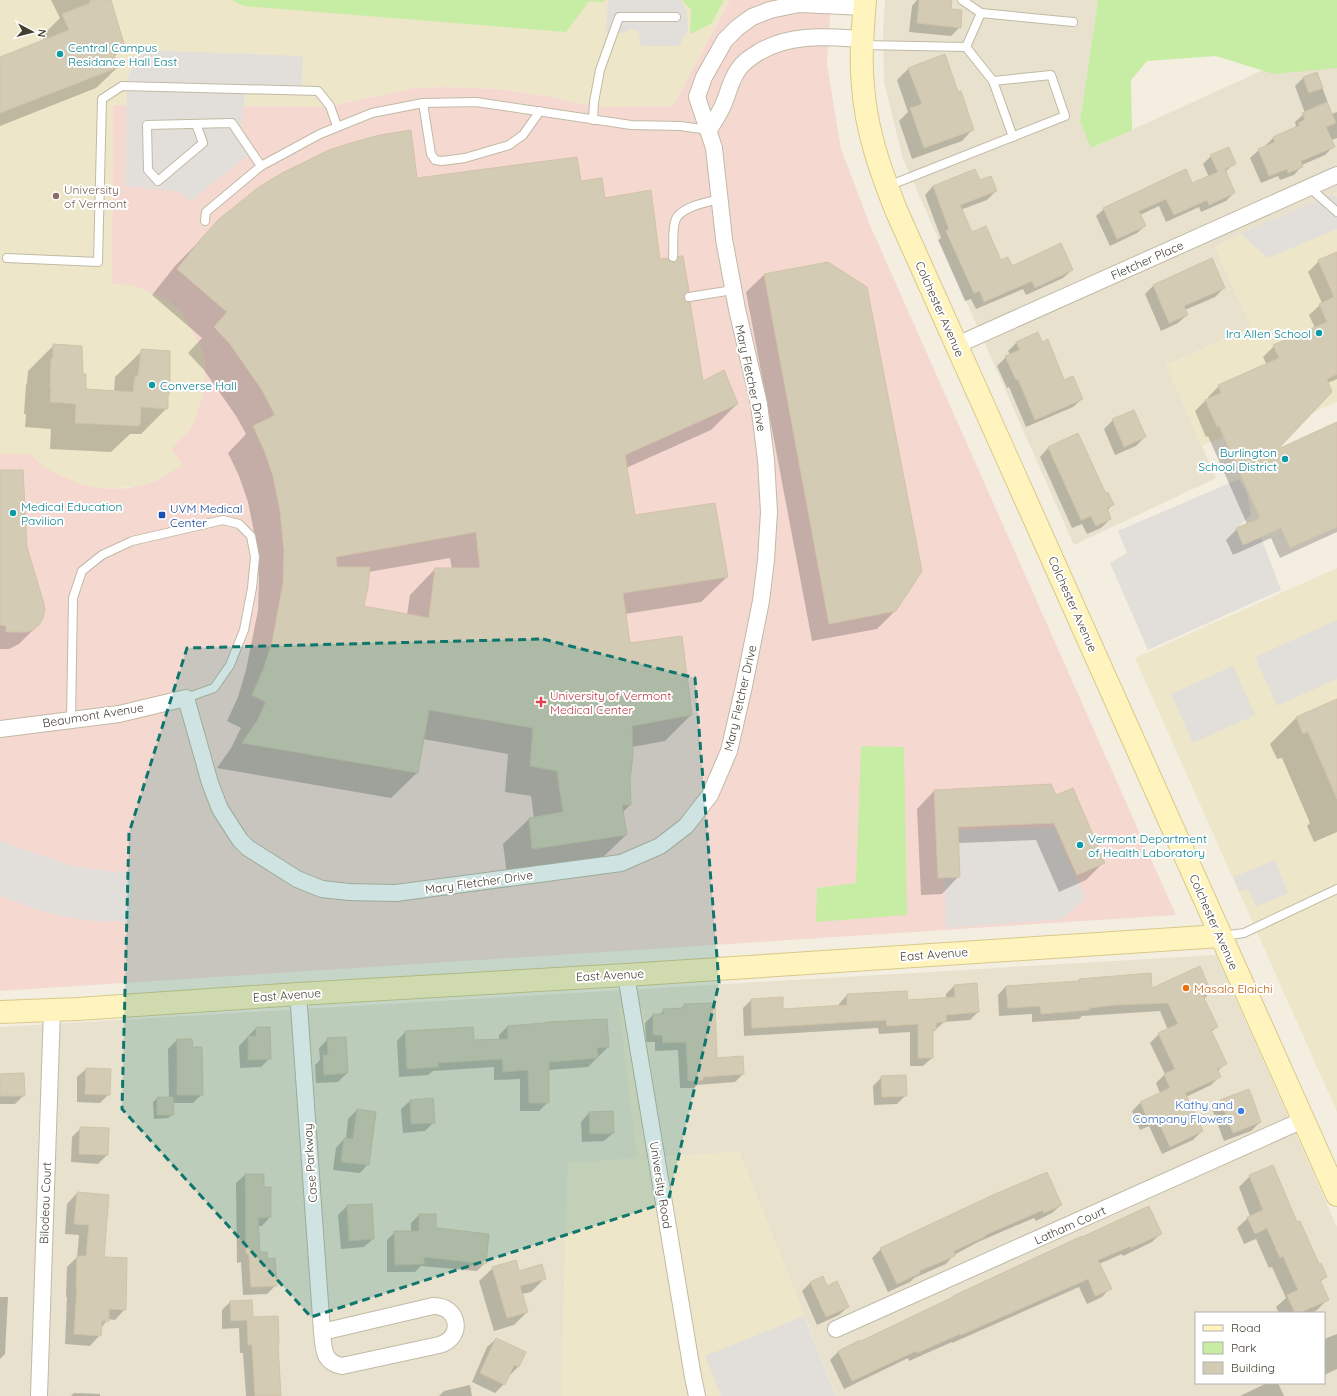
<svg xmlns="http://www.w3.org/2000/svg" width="1337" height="1396" viewBox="0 0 1337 1396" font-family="Quicksand,sans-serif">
  <rect width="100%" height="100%" fill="#f3eee0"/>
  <g fill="#e7e1ce" fill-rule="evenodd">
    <polygon points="885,0 1098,0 1080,121 1092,148 1316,46 1337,47 1337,197 1331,194 1215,247 1251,327 1166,365 1216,478 1074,545 903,159 884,82 883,31"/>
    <path d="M1216,955L1337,1227V1396H837L739,1152L568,1163L561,1396H0V1027ZM1196,1313H1324V1383H1196Z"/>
  </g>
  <g fill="#eee6c8">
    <polygon points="0,0 730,0 673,106 606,107 577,103 553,97 498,89 448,87 414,88 326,107 113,105 129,285 147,291 167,300 180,311 197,337 202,350 205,363 206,377 204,391 196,417 190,429 171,449 184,465 158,480 143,485 113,489 98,488 83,485 69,480 55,473 42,465 31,454 0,454"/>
    <polygon points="1337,192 1337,402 1305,416 1299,403 1202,446 1166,365 1251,327 1215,247"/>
    <polygon points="1337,568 1337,1112 1135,658"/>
    <polygon points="619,1008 644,1008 662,1157 739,1152 837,1396 561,1396 568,1163 637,1158"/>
  </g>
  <polygon fill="#f5d9d1" points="730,0 831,0 827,64 841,149 870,225 1176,915 0,991 0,454 31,454 42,465 55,473 83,485 98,488 113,489 128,488 143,485 158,480 183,465 171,449 190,429 196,417 204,391 205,363 202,350 190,326 180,311 167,300 147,291 129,285 112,284 113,105 326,107 414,88 448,87 498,89 553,97 577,103 606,107 673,106"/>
  <g fill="#c7eca3">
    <polygon points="232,0 604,0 604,2 589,1 566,32 244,6"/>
    <polygon points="682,0 724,0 711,24 690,34 691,10"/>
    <polygon points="1098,0 1337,0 1337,68 1274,74 1216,56 1147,61 1131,80 1132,130 1091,148 1080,121"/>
    <polygon points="861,746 904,747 907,915 816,922 817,888 856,883"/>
  </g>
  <g fill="#e2dfda">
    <polygon points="608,0 681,0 687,11 688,30 679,46 641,46 638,30 629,30 624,33 606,32"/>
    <polygon points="142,50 303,56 301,93 245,91 241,131 254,150 191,201 180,192 125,186 127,78"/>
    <polygon points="1332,194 1337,198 1337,229 1268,258 1241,234"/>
    <polygon points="1239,479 1247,493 1251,515 1236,529 1243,545 1261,537 1281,590 1148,650 1110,563 1127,553 1118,531"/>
    <polygon points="1337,620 1337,679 1277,706 1255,657"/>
    <polygon points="1233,666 1255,715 1193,743 1171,694"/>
    <polygon points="1053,827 1085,898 1063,919 946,928 945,879 961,878 959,830"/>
    <polygon points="0,841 71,866 115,872 133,871 131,922 93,921 60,916 41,911 0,896"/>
    <polygon points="1275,860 1288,893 1256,907 1248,889 1239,892 1233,877"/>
    <polygon points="804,1316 836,1396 721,1396 705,1356"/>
  </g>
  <g fill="#0003" fill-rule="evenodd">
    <polygon points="51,0 110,0 124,47 114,57 118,67 96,88 0,126 0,58 44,41 42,36 60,18"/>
    <polygon points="917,0 951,0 950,10 960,27 951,36 909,32 912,6"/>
    <polygon points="909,68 957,93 973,129 962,141 912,159 899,121 908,112 897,80"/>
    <polygon points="1317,73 1332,114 1337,112 1337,138 1331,140 1333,147 1325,155 1302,165 1302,166 1294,175 1280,180 1278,176 1261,183 1250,158 1259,150 1265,147 1265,146 1273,138 1293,129 1296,126 1295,122 1305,113 1295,86 1303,78"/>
    <path d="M329,151L417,179L580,182L605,199L659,260L673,263L679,257L688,291L684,295L683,298L702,382L737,404L711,430L626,468L635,516L727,577L701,602L625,614L629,644L691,715L665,741L632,747L629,781L630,805L622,813L626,835L600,860L507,875L503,844L529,819L534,818L531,796L505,792L508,754L423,739L417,773L391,798L217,768L231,748L241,728L227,721L238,697L246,670L258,610L259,578L255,537L248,502L239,476L228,453L246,434L236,416L204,370L188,353L202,338L152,295L175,266L220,220L260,188L305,162ZM450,558L452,569H435L410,595L407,615L363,607L368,572Z"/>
    <polygon points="1211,156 1235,163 1225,172 1234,193 1226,201 1201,212 1199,207 1166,222 1159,206 1140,215 1145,226 1137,233 1110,246 1096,216 1104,209 1192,185 1209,177 1203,164"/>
    <polygon points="979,182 996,191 987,200 960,210 971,233 1000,261 1011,267 1072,270 1063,278 1026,295 1023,289 976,309 971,299 965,301 938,240 941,238 925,195 933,186"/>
    <polygon points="1337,253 1337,379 1328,383 1274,451 1337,423 1337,532 1280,558 1271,538 1233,555 1226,540 1237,529 1247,524 1208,436 1206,437 1195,411 1205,401 1209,399 1208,397 1219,386 1267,365 1263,357 1274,346 1315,328 1309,315 1322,303 1308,272 1319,261"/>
    <polygon points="828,263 895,611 877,629 812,641 746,292 764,275"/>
    <polygon points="1154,285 1224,288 1215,297 1185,310 1187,315 1178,323 1161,331 1145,294"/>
    <polygon points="1017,342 1042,343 1064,381 1082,399 1073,407 1026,427 1009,387 1007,388 997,366 1006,357 1010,355 1008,351"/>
    <polygon points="54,345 82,375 84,390 114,392 115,377 143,350 167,396 167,408 141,434 130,434 111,452 50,449 51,429 25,427 26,414 24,414 26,385 27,383 28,371"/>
    <polygon points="1113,420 1145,437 1136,446 1115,455 1104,429"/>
    <polygon points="1048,448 1105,495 1112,505 1107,511 1110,519 1101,528 1087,534 1082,524 1072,528 1040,457"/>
    <polygon points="0,471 26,547 37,626 19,644 9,649 0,649"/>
    <polygon points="1337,700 1337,832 1314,842 1307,826 1310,823 1282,758 1277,759 1270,744 1296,718"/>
    <polygon points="934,791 1055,797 1104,862 1086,880 1059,892 1036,840 958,843 959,876 942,894 921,895 917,809"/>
    <polygon points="1079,980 1151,990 1210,992 1204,999 1217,1027 1211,1032 1225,1064 1217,1072 1219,1077 1211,1085 1186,1097 1202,1131 1193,1140 1162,1154 1149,1126 1140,1130 1132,1111 1140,1103 1160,1093 1156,1083 1165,1074 1150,1043 1159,1034 1168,1030 1160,1011 1082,1016 1079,1019 1032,1022 1032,1014 999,1016 998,995 1006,986 1077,982"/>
    <polygon points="954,986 978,1012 970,1020 944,1022 932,1033 932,1058 923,1066 910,1066 910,1032 879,1034 878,1028 744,1036 743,1008 751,1000 782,1010 839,1007 839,1004 847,995 906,992 907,1001 946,999 946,994"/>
    <polygon points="685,1005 716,1059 743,1074 735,1082 697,1085 694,1088 680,1088 678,1050 655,1051 655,1042 646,1042 645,1023 653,1015 659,1015 664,1010 680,1009"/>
    <polygon points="545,1023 608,1047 599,1056 597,1056 597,1058 588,1067 548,1070 548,1102 539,1111 520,1111 520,1079 494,1080 494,1067 433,1071 428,1075 399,1077 397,1041 405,1032 473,1041 499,1040 499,1035 507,1027 543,1024"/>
    <polygon points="256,1028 269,1028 270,1058 261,1067 240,1068 239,1046"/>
    <polygon points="328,1039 347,1073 338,1082 316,1083 315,1065 320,1060 319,1048"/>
    <polygon points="177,1040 202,1094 193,1103 172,1103 173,1114 168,1118 154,1119 153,1102 158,1098 169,1098 168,1049"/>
    <polygon points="86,1069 109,1094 100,1103 77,1102 77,1077"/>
    <polygon points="0,1075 24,1095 15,1104 0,1104"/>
    <polygon points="882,1077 906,1095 897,1104 874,1105 873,1086"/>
    <polygon points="410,1101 434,1122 425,1131 403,1133 401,1109"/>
    <polygon points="1221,1101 1260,1122 1251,1131 1224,1141 1212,1109"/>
    <polygon points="357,1110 368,1164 360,1173 333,1170 336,1148 344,1139 346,1139 348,1119"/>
    <polygon points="589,1113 613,1133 604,1141 582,1142 581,1122"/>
    <polygon points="81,1128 108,1129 107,1155 98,1164 71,1162 72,1137"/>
    <polygon points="245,1175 263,1188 270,1217 262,1226 257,1226 259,1253 267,1260 276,1285 267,1294 243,1295 241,1262 237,1263 236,1183"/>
    <polygon points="1250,1176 1297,1224 1326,1277 1320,1282 1328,1299 1317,1310 1311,1313 1279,1313 1276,1307 1286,1298 1272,1267 1269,1268 1256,1239 1244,1244 1237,1228 1250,1216 1239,1187"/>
    <polygon points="77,1193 125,1309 115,1320 108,1319 101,1328 100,1335 90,1346 65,1344 67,1297 66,1297 67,1267 77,1257 79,1235 65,1234 67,1204"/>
    <polygon points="371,1205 373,1239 364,1247 341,1249 338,1215 347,1206"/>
    <polygon points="1061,1205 1052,1213 1036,1221 1034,1218 978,1242 954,1255 946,1264 914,1278 910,1282 888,1292 872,1258 881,1249"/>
    <polygon points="419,1215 435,1229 485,1263 477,1271 421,1266 415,1272 387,1272 387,1240 395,1232 411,1232 411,1223"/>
    <polygon points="1160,1234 1152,1242 1123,1256 1122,1254 1099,1264 1110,1288 1102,1297 1087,1304 1079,1287 952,1343 952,1342 909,1361 908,1358 844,1389 830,1360 838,1352 950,1300 953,1297"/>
    <polygon points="493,1268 545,1278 531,1292 522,1294 527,1312 514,1325 494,1331 479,1281"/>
    <polygon points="811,1282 827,1287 848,1307 839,1315 817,1325 802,1291"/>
    <polygon points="0,1297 8,1297 5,1354 0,1359"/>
    <polygon points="230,1302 252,1318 280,1396 246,1396 243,1353 240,1353 239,1328 222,1329 222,1310"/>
    <polygon points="1337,1334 1337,1369 1324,1375 1324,1339"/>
    <polygon points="496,1339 518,1367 510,1375 508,1375 504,1384 495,1393 472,1382 487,1347"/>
    <polygon points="1267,1383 1278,1383 1284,1396 1240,1396"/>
    <polygon points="470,1385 472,1396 439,1396 444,1391"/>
    <polygon points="74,1393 100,1394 100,1396 71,1396"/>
  </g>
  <g fill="#d4cbb5" stroke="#d1c3a7" fill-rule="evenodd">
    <polygon points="90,0 111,0 125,47 113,52 119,67 0,113 0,57 69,30 62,14 90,3"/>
    <polygon points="919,0 952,0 951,9 962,10 961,28 917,23"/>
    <polygon points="945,54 958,92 961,91 974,130 924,148 910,108 922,104 908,68"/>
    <polygon points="1317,72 1323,88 1309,93 1303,77"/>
    <polygon points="1327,102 1336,123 1326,127 1335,147 1301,161 1303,167 1288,173 1287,169 1269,176 1258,149 1275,142 1273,137 1300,125 1298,123 1305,120 1302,113"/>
    <path d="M411,130L417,178L577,157L581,181L602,178L605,198L651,190L660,259L668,258L670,261L673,262L677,260L679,256H683L689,291L685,293L684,298L687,302H690L703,381L724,370L738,404L625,455L635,515L715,503L728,577L623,593L630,643L682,636L692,715L632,726L633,754L630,781L631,805H622L627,835L532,849L529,818L563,812L557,771L530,766L533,728L429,710L418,773L242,743L257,721L266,702L252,695L263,670L272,643L283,583L284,551L280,511L273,476L264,450L253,426L275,415L262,390L230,344L214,327L227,312L177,269L201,239L219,219L259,187L282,173L329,150L354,142L380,135ZM476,532L480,568H435L429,618L364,606L368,587L370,567H337L336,557Z"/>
    <polygon points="1229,147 1236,164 1225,169 1235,193 1209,205 1207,200 1174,215 1166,199 1139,211 1146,226 1117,239 1103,208 1186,169 1192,183 1218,172 1210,155"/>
    <polygon points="975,169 980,180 991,176 997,191 960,205 972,232 986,226 1001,260 1008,257 1012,266 1061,243 1073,270 1035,288 1032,281 984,302 980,291 974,293 946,231 949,229 933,186"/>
    <polygon points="1337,252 1337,374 1327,379 1332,392 1278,449 1337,422 1337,527 1290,548 1281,528 1243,545 1236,528 1260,518 1219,426 1217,427 1205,400 1221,393 1218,385 1279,358 1273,345 1327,322 1319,304 1334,297 1318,260"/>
    <polygon points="1212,258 1225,288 1184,306 1188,315 1169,323 1153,285"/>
    <polygon points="828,262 867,287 922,571 896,611 829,624 764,274"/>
    <polygon points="1038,332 1042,342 1048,339 1064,380 1073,376 1083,399 1035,420 1018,379 1016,380 1005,356 1020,350 1016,342"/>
    <polygon points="53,344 82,346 83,374 86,374 86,389 133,392 135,376 138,376 141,350 142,349 170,351 170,379 169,395 168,395 168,409 141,407 140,425 138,425 138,426 75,423 76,404 50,402 51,388 50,388 51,358 53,358"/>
    <polygon points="1134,410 1146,437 1124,447 1112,419"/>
    <polygon points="1078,433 1106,494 1108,492 1114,505 1107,508 1111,519 1096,526 1091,516 1081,520 1048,447"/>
    <polygon points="0,470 23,470 27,547 44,604 45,610 43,618 39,625 33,630 27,632 6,632 6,626 0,625"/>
    <polygon points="1337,699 1337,799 1308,732 1303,734 1296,717"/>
    <polygon points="1051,784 1056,795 1073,788 1105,863 1077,875 1054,823 958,827 960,877 938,878 934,790"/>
    <polygon points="1200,966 1211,992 1203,996 1218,1027 1211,1030 1227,1064 1217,1069 1221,1077 1185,1093 1203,1131 1170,1147 1157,1118 1149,1122 1140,1102 1170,1088 1164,1074 1175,1069 1158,1033 1178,1024 1168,1003 1115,1005 1089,1008 1089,1010 1041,1014 1040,1006 1008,1008 1006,986 1079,981 1079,979 1151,973 1152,988"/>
    <polygon points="977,983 979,1012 946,1015 946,1022 936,1023 936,1030 933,1030 933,1058 918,1058 918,1024 887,1026 886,1020 752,1028 751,999 783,997 783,1009 847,1005 847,994 907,991 908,1000 955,997 954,985"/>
    <polygon points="715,1003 717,1058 743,1056 744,1074 703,1077 703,1080 688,1081 686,1042 663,1043 662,1035 653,1035 653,1014 664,1014 663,1009 684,1008 684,1004"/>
    <polygon points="607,1019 609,1047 597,1048 598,1058 549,1062 549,1103 529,1103 528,1070 503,1072 502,1059 438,1063 438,1067 407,1069 405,1031 473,1027 474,1040 508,1039 507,1026 545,1023 545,1022"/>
    <polygon points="256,1027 270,1027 271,1059 248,1060 248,1036 256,1036"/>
    <polygon points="346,1037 348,1073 324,1075 323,1055 328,1055 327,1038"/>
    <polygon points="177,1039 192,1039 193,1047 202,1047 203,1095 177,1095"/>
    <polygon points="86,1068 111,1069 110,1095 85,1094"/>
    <polygon points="24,1073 25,1096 0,1096 0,1074"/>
    <polygon points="906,1075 907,1096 882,1097 881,1076"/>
    <polygon points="1249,1089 1261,1122 1233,1133 1220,1100"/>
    <polygon points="157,1097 173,1097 174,1115 157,1115"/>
    <polygon points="433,1098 435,1123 411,1124 410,1100"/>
    <polygon points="357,1109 376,1112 369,1165 341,1162 344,1138 353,1139"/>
    <polygon points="613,1111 614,1133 590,1134 589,1112"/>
    <polygon points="80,1127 109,1128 108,1155 79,1154"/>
    <polygon points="1273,1165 1297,1222 1300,1221 1319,1264 1321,1263 1327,1277 1320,1280 1329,1300 1299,1313 1295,1313 1287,1295 1298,1290 1283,1256 1280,1258 1267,1228 1255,1234 1247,1217 1263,1210 1249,1175"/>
    <polygon points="1047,1172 1062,1205 1044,1213 1043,1210 985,1235 986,1236 954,1251 955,1256 919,1271 920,1273 897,1284 880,1248 995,1194"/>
    <polygon points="245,1174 264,1174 264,1187 271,1187 271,1217 258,1218 260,1252 267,1252 268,1259 275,1258 277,1286 251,1287 249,1254 246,1254"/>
    <polygon points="77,1192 109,1195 104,1257 127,1258 126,1310 109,1309 109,1321 102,1321 101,1336 74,1334 77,1287 76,1287 77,1256 86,1256 89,1225 74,1224"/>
    <polygon points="372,1204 374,1239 349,1241 347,1205"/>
    <polygon points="1149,1206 1162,1234 1131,1248 1131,1246 1098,1260 1112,1289 1095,1296 1088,1279 961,1335 960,1334 917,1353 916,1351 852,1381 838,1351 860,1340 861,1341 953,1297 953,1296 1082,1236 1082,1237"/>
    <polygon points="419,1214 436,1214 436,1228 489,1234 486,1264 424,1257 424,1264 395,1265 394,1231 419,1231"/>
    <polygon points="516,1260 519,1271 542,1264 546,1279 520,1286 528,1312 507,1318 492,1267"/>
    <polygon points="823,1276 827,1286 837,1281 849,1307 826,1317 810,1282"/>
    <polygon points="252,1300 253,1317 278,1316 279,1344 278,1344 281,1396 255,1396 252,1345 248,1345 247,1320 231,1321 230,1301"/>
    <polygon points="496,1338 526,1352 519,1367 514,1365 505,1385 480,1373"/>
  </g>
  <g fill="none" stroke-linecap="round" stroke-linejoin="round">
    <g stroke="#c1baa5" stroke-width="10">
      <g id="lane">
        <polyline points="962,0 981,13"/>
        <polyline points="863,45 966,47 993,81 1013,137"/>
        <polyline points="966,47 981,13 1073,22"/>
        <polyline points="423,103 431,154 435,160 442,161 465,158 509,145 523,135 540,111"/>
        <polyline points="593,120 594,102 600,70 619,17 676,17"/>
        <polyline points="196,124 203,143 158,181 148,170 147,125 232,123 261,166"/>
        <polyline points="888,186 1065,116 1051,75 993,81"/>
        <polyline points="1309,187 1337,212"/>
        <polyline points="205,221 206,212 261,166 320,134 372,113 423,103 476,102 631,125 680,126 709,130"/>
        <path d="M673,257C674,247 672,232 675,222C678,207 708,202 720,199"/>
        <polyline points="7,258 98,262 102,99 122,86 318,91 330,106 337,126"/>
        <polyline points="689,297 733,290"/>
        <polyline points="71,720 73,598 82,571 102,555 132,541 223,520 239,524 251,536 255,557 252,588 244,630 230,665 214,688 186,698"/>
        <polyline points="1222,936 1244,933 1337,889"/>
      </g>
    </g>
    <g stroke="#c1baa5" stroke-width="18">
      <g id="street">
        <path d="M709,130C714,121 720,113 724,103C729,91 730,82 738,70C743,62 751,57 759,52C791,33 827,37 863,39"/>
        <polyline points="957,345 1337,175"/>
        <polyline points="0,729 119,714 186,698 210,783 220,809 240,840 248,848 297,879 322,889 349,892 396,893 621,863 660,846 686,826 710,795 729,751 744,686 761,601 766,560 769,512 766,460 759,404 737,309 724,239 714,148 697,97 704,77 725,40 737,28 752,17 770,10 799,4 865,7"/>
        <polyline points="626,975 693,1377 697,1396"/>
        <path d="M298,994L300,1020L322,1332C324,1348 322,1362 342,1366L439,1345C465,1338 459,1305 433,1306L322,1332"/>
        <polyline points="836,1329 1303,1120"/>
        <polyline points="39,1396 52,1010"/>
      </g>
    </g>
    <g stroke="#d8c98a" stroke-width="24">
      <g id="secondary">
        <path d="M865,0C863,28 860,58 863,86C866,130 880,169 896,210L1337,1195"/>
        <polyline points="0,1012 78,1009 298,994 626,975 1220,936"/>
      </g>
    </g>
    <use href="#lane" stroke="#fff" stroke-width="8"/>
    <use href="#street" stroke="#fff" stroke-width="16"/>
    <use href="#secondary" stroke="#fff4be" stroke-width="22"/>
  </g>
  <path fill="#0f766e" fill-opacity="0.2" stroke="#0f766e" stroke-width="3" stroke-dasharray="8 5" stroke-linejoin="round" d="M543,639L695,678L719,983L668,1202L311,1317L122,1109L129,833L187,648Z"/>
  <g fill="#0f9aa8" stroke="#fff" stroke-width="1.5">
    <circle cx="60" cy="54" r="4"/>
    <circle cx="1319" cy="333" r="4"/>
    <circle cx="152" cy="385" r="4"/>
    <circle cx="1285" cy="459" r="4"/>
    <circle cx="13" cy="513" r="4"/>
    <circle cx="1080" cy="845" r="4"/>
  </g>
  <circle fill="#8d6e63" stroke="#fff" stroke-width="1.5" cx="56" cy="196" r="4"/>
  <rect fill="#1a4fb4" stroke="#fff" stroke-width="1.5" x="158" y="511" width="8" height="8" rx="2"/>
  <path fill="#e0444e" stroke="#fff" stroke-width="1.5" d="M539 696h4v4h4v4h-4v4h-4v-4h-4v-4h4z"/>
  <circle fill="#e8710a" stroke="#fff" stroke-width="1.5" cx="1186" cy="988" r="4"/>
  <circle fill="#3f7fe0" stroke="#fff" stroke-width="1.5" cx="1241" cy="1111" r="4"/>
  <g text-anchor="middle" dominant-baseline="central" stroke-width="4" stroke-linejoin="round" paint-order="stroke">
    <g font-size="12" fill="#0d838f" stroke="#fff" text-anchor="start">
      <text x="68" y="47">Central Campus<tspan x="68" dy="14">Residance Hall East</tspan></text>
      <text x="1311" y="333" text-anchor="end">Ira Allen School</text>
      <text x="160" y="385">Converse Hall</text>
      <text x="1277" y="452" text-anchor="end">Burlington<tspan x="1277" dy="14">School District</tspan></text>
      <text x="21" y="506">Medical Education<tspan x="21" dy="14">Pavilion</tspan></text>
      <text x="1088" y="838">Vermont Department<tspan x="1088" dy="14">of Health Laboratory</tspan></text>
    </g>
    <g font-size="12" fill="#785e54" stroke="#fff" text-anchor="start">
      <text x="64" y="189">University<tspan x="64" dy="14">of Vermont</tspan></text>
    </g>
    <g font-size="12" fill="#443e31" stroke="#fff">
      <text transform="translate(1147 260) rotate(-24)">Fletcher Place</text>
      <text transform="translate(940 309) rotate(66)">Colchester Avenue</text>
      <text transform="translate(751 378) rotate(78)">Mary Fletcher Drive</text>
      <text transform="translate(1073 604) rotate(66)">Colchester Avenue</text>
      <text transform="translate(740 698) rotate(-77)">Mary Fletcher Drive</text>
      <text transform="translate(93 715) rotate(-9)">Beaumont Avenue</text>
      <text transform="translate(479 882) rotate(-8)">Mary Fletcher Drive</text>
      <text transform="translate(1214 922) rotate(66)">Colchester Avenue</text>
      <text transform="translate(934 954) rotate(-4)">East Avenue</text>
      <text transform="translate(610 975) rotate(-3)">East Avenue</text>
      <text transform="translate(287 995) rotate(-4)">East Avenue</text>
      <text transform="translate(310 1163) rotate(-94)">Case Parkway</text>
      <text transform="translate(661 1185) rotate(81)">University Road</text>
      <text transform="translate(45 1203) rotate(-88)">Bilodeau Court</text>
      <text transform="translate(1070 1225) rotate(-24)">Latham Court</text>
    </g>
    <g font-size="12" fill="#164399" stroke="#fff" text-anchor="start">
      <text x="170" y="508">UVM Medical<tspan x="170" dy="14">Center</tspan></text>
    </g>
    <g font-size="12" fill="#be3a42" stroke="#fff" text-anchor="start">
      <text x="550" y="695">University of Vermont<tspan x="550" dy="14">Medical Center</tspan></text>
    </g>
    <g font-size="12" fill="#c56008" stroke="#fff" text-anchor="start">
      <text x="1194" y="988">Masala Elaichi</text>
    </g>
    <g font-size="12" fill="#366cbe" stroke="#fff" text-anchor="end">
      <text x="1233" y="1104">Kathy and<tspan x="1233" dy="14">Company Flowers</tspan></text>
    </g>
  </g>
  <rect x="1195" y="1312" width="130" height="72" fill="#ffffff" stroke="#b4b2ad"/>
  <rect x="1203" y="1325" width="20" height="6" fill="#fff4be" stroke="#b4b2ad"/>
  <text x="1231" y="1332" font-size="12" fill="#443e31">Road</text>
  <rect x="1203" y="1342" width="20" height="12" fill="#c7eca3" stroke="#b4b2ad"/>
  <text x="1231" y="1352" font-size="12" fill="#443e31">Park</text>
  <rect x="1203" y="1362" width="20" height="12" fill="#d4cbb5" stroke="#b4b2ad"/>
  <text x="1231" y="1372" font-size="12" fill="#443e31">Building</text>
  <g transform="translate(32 32) rotate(97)" stroke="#ffffff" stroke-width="3" paint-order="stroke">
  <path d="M0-3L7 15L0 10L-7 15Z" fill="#443e31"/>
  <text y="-6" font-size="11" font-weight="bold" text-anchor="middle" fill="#443e31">N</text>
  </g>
</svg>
